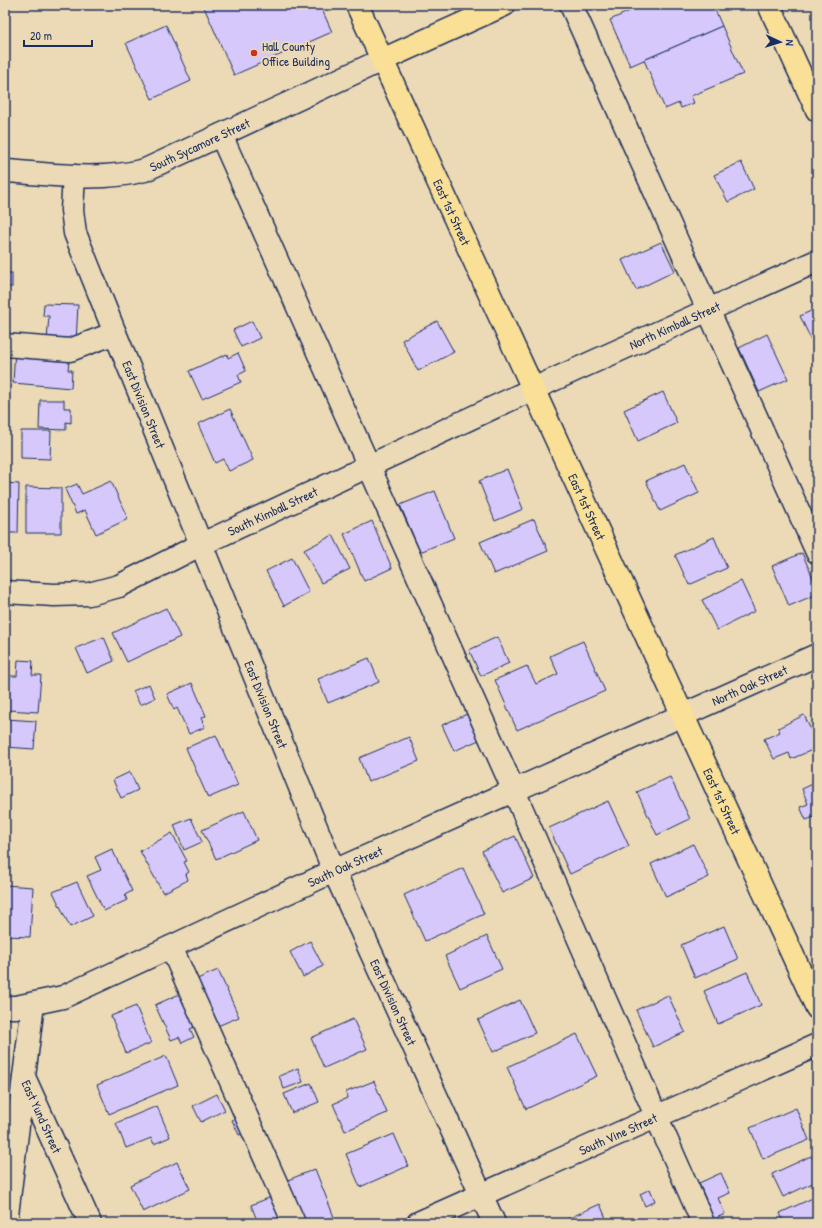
<svg xmlns="http://www.w3.org/2000/svg" width="822" height="1228" viewBox="0 0 822 1228" font-family="'Patrick Hand',sans-serif">
  <rect width="100%" height="100%" fill="#ecdab7"/>
  <filter id="ink" filterUnits="userSpaceOnUse"><feTurbulence type="fractalNoise" baseFrequency=".025" numOctaves="2"/><feDisplacementMap in="SourceGraphic" scale="8" xChannelSelector="R" yChannelSelector="G"/><feConvolveMatrix kernelMatrix="1 2 1 2 8 2 1 2 1" color-interpolation-filters="sRGB"/></filter>
  <g filter="url(#ink)">
    <g fill="#d6c8fa" stroke="#1b2f5e">
      <polygon points="203,5 320,5 332,32 234,75"/>
      <polygon points="643,5 713,5 722,26 630,66 610,20"/>
      <polygon points="166,25 191,81 152,99 126,43"/>
      <polygon points="722,26 743,74 691,96 694,103 681,108 679,103 665,109 644,60"/>
      <polygon points="741,162 754,189 728,202 714,175"/>
      <polygon points="661,242 675,271 636,290 622,260"/>
      <rect x="5" y="273" width="7" height="14"/>
      <polygon points="44,304 78,305 76,342 47,340 49,316 43,316"/>
      <polygon points="817,308 817,345 814,346 800,316"/>
      <polygon points="252,321 260,338 241,347 233,330"/>
      <polygon points="437,321 454,352 418,371 402,340"/>
      <polygon points="767,334 788,379 759,392 739,348"/>
      <polygon points="15,349 70,354 68,370 72,370 71,388 13,383"/>
      <polygon points="238,353 246,371 238,375 241,382 202,399 189,371 227,354 228,358"/>
      <polygon points="663,392 677,423 638,441 624,410"/>
      <polygon points="40,400 64,400 64,408 71,408 71,423 66,422 66,430 39,429"/>
      <polygon points="230,409 253,460 229,471 223,459 215,463 198,424"/>
      <polygon points="21,431 51,431 50,459 21,458"/>
      <polygon points="685,463 699,493 660,511 646,481"/>
      <polygon points="507,469 523,509 495,521 479,481"/>
      <polygon points="111,481 128,519 96,534 85,510 76,514 65,489 77,484 82,494"/>
      <polygon points="5,483 19,484 18,533 5,533"/>
      <polygon points="26,487 61,488 61,533 26,533"/>
      <polygon points="435,491 454,538 420,552 400,505"/>
      <polygon points="534,519 548,551 494,574 480,542"/>
      <polygon points="372,521 392,568 364,581 344,534"/>
      <polygon points="333,535 350,569 321,583 304,550"/>
      <polygon points="714,537 727,568 689,585 675,555"/>
      <polygon points="802,553 817,587 817,594 789,606 772,566"/>
      <polygon points="292,558 309,592 284,606 266,571"/>
      <polygon points="741,581 755,611 717,630 702,600"/>
      <polygon points="166,608 180,637 127,662 113,633"/>
      <polygon points="104,637 114,661 87,673 76,648"/>
      <polygon points="497,637 509,663 481,676 469,650"/>
      <polygon points="583,641 605,691 517,730 495,680 527,666 536,684 558,674 550,656"/>
      <polygon points="369,658 379,682 328,703 318,679"/>
      <polygon points="18,660 33,661 32,675 41,675 38,712 8,710 10,676 17,676"/>
      <polygon points="192,683 206,716 201,718 205,727 189,734 177,708 174,710 167,694"/>
      <polygon points="149,684 155,698 140,705 133,691"/>
      <polygon points="467,714 479,740 454,751 442,725"/>
      <polygon points="804,715 817,743 817,748 791,759 789,753 774,759 764,739 780,732 778,728"/>
      <polygon points="6,719 36,721 34,749 5,747"/>
      <polygon points="216,735 238,785 208,798 186,748"/>
      <polygon points="409,737 419,761 368,782 359,758"/>
      <polygon points="130,772 138,790 121,798 113,780"/>
      <polygon points="670,777 690,819 657,835 637,792"/>
      <polygon points="817,782 817,816 806,820 800,807 808,804 802,789"/>
      <polygon points="608,801 629,846 570,874 549,828"/>
      <polygon points="244,811 257,840 216,859 202,830"/>
      <polygon points="191,818 202,842 184,850 174,825"/>
      <polygon points="172,833 187,861 184,862 189,872 186,874 188,880 163,893 140,851"/>
      <polygon points="515,836 534,878 502,893 482,851"/>
      <polygon points="693,844 709,877 666,897 651,864"/>
      <polygon points="112,849 132,891 125,895 127,900 104,911 87,876 101,870 95,857"/>
      <polygon points="463,868 484,914 425,941 404,895"/>
      <polygon points="77,882 93,916 70,927 53,892"/>
      <polygon points="5,885 33,887 30,937 5,936"/>
      <polygon points="724,926 738,959 695,978 681,945"/>
      <polygon points="487,936 502,969 460,988 445,956"/>
      <polygon points="310,941 323,966 303,977 290,952"/>
      <polygon points="218,970 239,1017 215,1027 195,980"/>
      <polygon points="747,972 761,1005 718,1024 704,991"/>
      <polygon points="184,992 199,1025 190,1029 194,1037 182,1043 179,1037 171,1040 155,1005"/>
      <polygon points="668,995 685,1032 653,1047 636,1010"/>
      <polygon points="520,1000 535,1033 493,1052 478,1020"/>
      <polygon points="136,1006 151,1043 126,1053 111,1016"/>
      <polygon points="353,1019 367,1049 324,1068 311,1038"/>
      <polygon points="577,1034 597,1076 526,1109 507,1067"/>
      <polygon points="166,1056 178,1085 109,1114 97,1085"/>
      <polygon points="298,1068 303,1082 284,1089 279,1076"/>
      <polygon points="374,1081 387,1113 345,1131 333,1104 347,1098 346,1092"/>
      <polygon points="311,1083 319,1102 292,1113 284,1094"/>
      <polygon points="217,1094 225,1110 201,1122 193,1106"/>
      <polygon points="157,1106 170,1137 154,1144 151,1138 126,1148 116,1123"/>
      <polygon points="796,1108 809,1140 763,1159 750,1128"/>
      <polygon points="244,1114 251,1130 239,1135 232,1120"/>
      <polygon points="394,1134 408,1166 360,1187 346,1154"/>
      <polygon points="811,1156 817,1167 817,1181 783,1197 772,1174"/>
      <polygon points="177,1162 190,1189 143,1212 130,1185"/>
      <polygon points="315,1169 334,1217 318,1223 304,1223 288,1180"/>
      <polygon points="721,1173 730,1193 718,1198 725,1214 714,1219 699,1183"/>
      <polygon points="650,1189 655,1201 645,1206 640,1194"/>
      <polygon points="276,1195 288,1223 258,1223 251,1205"/>
      <polygon points="817,1196 817,1223 784,1223 780,1213"/>
      <polygon points="600,1204 608,1223 566,1223 565,1220"/>
    </g>
    <g fill="none" stroke-linecap="round" stroke-linejoin="round">
      <g stroke="#1b2f5e" stroke-width="25">
        <g id="minor">
          <polyline points="571,5 817,552"/>
          <polyline points="221,135 514,791 703,1223"/>
          <path id="s1" d="M5,171C52,174 99,182 145,170L382,60"/>
          <path id="s2" d="M74,176L72,210L75,233L115,333L334,871L494,1223"/>
          <polyline points="5,345 70,350 115,333"/>
          <path id="s3" d="M5,592L54,595L89,594L119,586L200,545L533,389L817,261"/>
          <polyline points="171,947 294,1223"/>
          <path id="s4" d="M33,1004L24,1077L90,1223"/>
          <path id="s5" d="M5,1007H16L63,997L334,871L817,655"/>
          <polyline points="6,1223 24,1077"/>
          <path id="s6" d="M418,1223L817,1045"/>
        </g>
      </g>
      <g stroke="#1b2f5e" stroke-width="25">
        <polyline id="major" points="382,60 504,5"/>
      </g>
      <g stroke="#1b2f5e" stroke-width="25">
        <g id="highway">
          <path id="s7" d="M357,5L817,1008"/>
          <polyline points="769,5 817,110"/>
        </g>
      </g>
      <use href="#minor" stroke="#ecdab7" stroke-width="22"/>
      <use href="#major" stroke="#fadf96" stroke-width="22"/>
      <use href="#highway" stroke="#fadf96" stroke-width="22"/>
    </g>
  </g>
  <circle fill="#c8321e" stroke="#ecdab7" stroke-width="1.5" cx="254" cy="53" r="4"/>
  <g text-anchor="middle" dominant-baseline="central" stroke-width="4" stroke-linejoin="round" paint-order="stroke">
    <g font-size="13" fill="#1b2f5e" stroke="#ecdab7" text-anchor="start">
      <text x="262" y="46">Hall County<tspan x="262" dy="15">Office Building</tspan></text>
    </g>
    <g font-size="13" fill="#1b2f5e" stroke="#ecdab7">
      <text stroke="none"><textPath href="#s1" startOffset="201">South Sycamore Street</textPath></text>
      <text stroke="none"><textPath href="#s7" startOffset="228">East 1st Street</textPath></text>
      <text stroke="none"><textPath href="#s3" startOffset="729">North Kimball Street</textPath></text>
      <text stroke="none"><textPath href="#s2" startOffset="242">East Division Street</textPath></text>
      <text stroke="none"><textPath href="#s7" startOffset="552">East 1st Street</textPath></text>
      <text stroke="none"><textPath href="#s3" startOffset="286">South Kimball Street</textPath></text>
      <text stroke="none"><textPath href="#s5" startOffset="813">North Oak Street</textPath></text>
      <text stroke="none"><textPath href="#s2" startOffset="566">East Division Street</textPath></text>
      <text stroke="none"><textPath href="#s7" startOffset="876">East 1st Street</textPath></text>
      <text stroke="none"><textPath href="#s5" startOffset="370">South Oak Street</textPath></text>
      <text stroke="none"><textPath href="#s2" startOffset="890">East Division Street</textPath></text>
      <text stroke="none"><textPath href="#s4" startOffset="117">East Yund Street</textPath></text>
      <text stroke="none"><textPath href="#s6" startOffset="219">South Vine Street</textPath></text>
    </g>
  </g>
  <rect width="822" height="1228" fill="none" stroke="#ecdab7" stroke-width="20"/>
  <rect x="10" y="10" width="802" height="1208" fill="none" stroke="#1b2f5e" stroke-width="1.5" filter="url(#ink)"/>
  <g transform="translate(780 42) rotate(94)" stroke="#ecdab7" stroke-width="3" paint-order="stroke">
  <path d="M0-3L7 15L0 10L-7 15Z" fill="#1b2f5e"/>
  <text y="-6" font-size="11" font-weight="bold" text-anchor="middle" fill="#1b2f5e">N</text>
  </g>
  <path d="M24 40v6h68v-6" fill="none" stroke="#1b2f5e" stroke-width="2"/>
  <text x="30" y="40" font-size="12" fill="#1b2f5e" stroke="#ecdab7" stroke-width="3" paint-order="stroke">20 m</text>
</svg>
